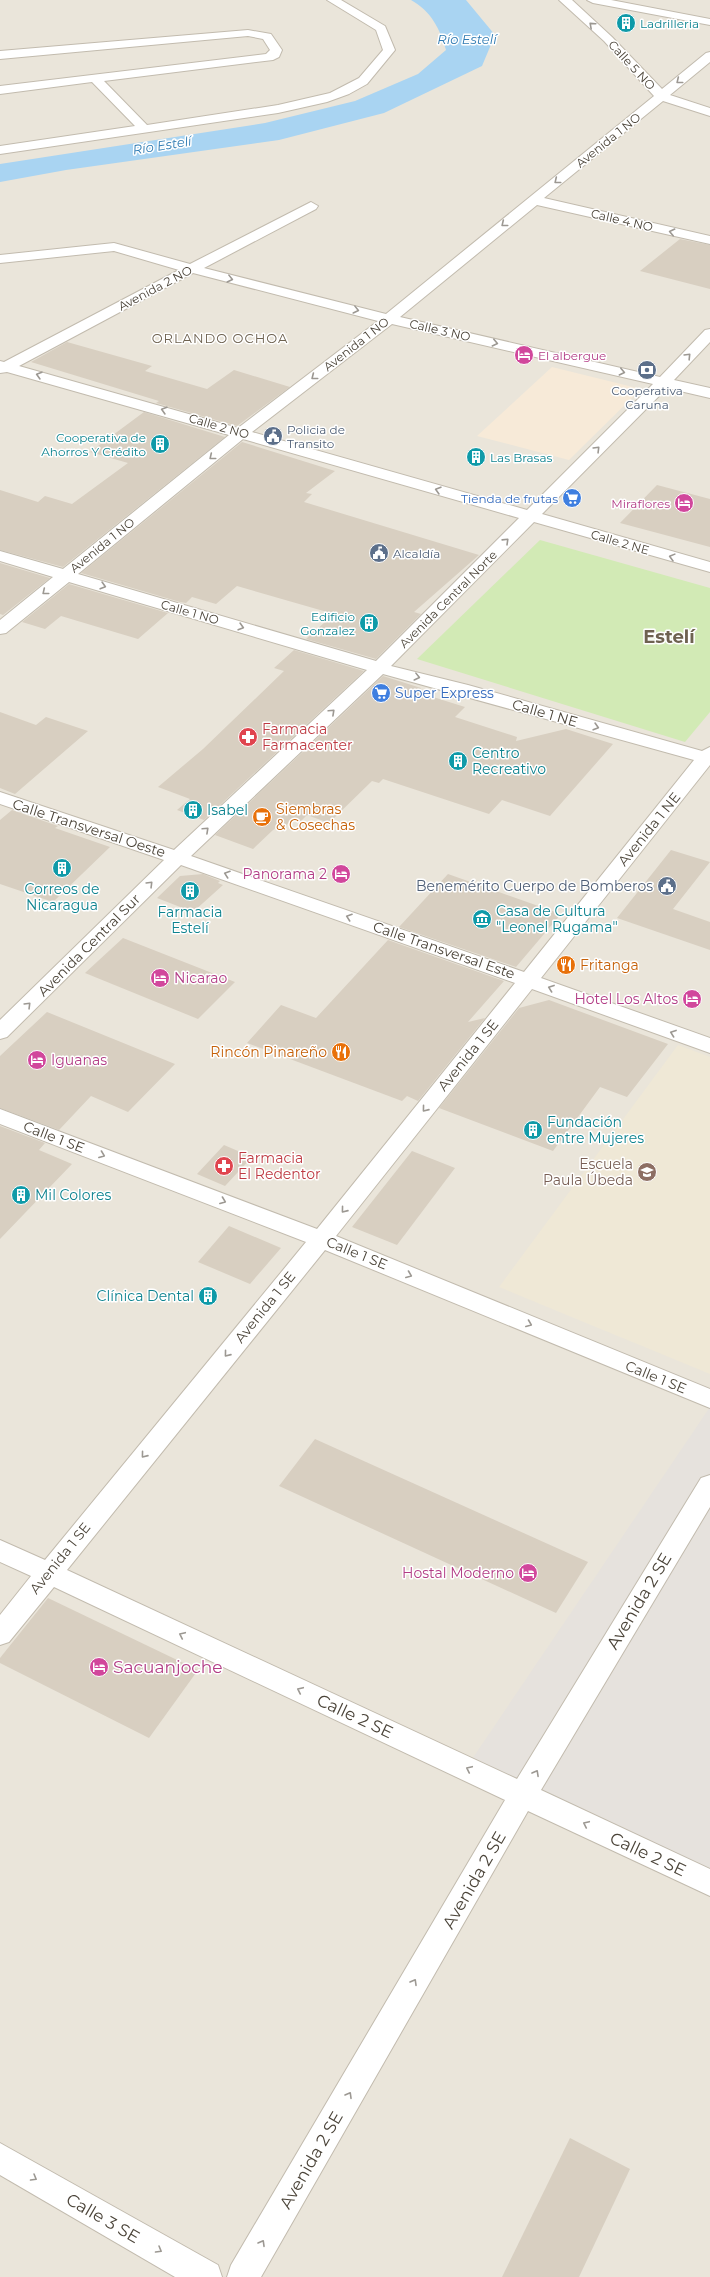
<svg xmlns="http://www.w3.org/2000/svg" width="710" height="2277" viewBox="0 0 710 2277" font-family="Montserrat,sans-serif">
  <rect width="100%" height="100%" fill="#f6f3ec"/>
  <rect fill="#eae5da" x="0" y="0" width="710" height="2277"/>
  <polygon fill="#f7ead8" points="552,367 641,389 569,460 477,436"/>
  <polygon fill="#e6e2dd" points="710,1407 710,1885 466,1768"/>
  <polygon fill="#efe8d6" points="678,1045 710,1057 710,1374 499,1287"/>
  <polygon fill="#d2eab5" points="540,540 710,588 710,712 685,742 417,659"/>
  <path fill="#a9d4f2" d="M411,0H466L495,35L482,66L384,113L279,140L66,170L0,182V164L265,123L355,101L418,74L446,50C440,29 431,11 411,0Z"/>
  <g fill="#d8cfc1">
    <polygon points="680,239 710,245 710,289 640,271"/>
    <polygon points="67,342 152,366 145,371 207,389 234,370 290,387 237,426 156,403 159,401 31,362"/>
    <polygon points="144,412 225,437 63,567 0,550 0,490 38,502 45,496 72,504 128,463 90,452"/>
    <polygon points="242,442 335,471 306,493 312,494 304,502 479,555 414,612 421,614 376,659 306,639 334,614 237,586 216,604 192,597 186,603 180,602 81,573"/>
    <polygon points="657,485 710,499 710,547 620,523"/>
    <polygon points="0,563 50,578 3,615 0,614"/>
    <polygon points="69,584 168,613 138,639 61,616 45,629 22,622"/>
    <polygon points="294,650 364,671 204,820 177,810 190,799 158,787 203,749 284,671 274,668"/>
    <polygon points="383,676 421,688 417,692 465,707 455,717 517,737 516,741 566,729 613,744 550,816 502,800 489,814 383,779 379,783 372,781 329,823 307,815 301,821 293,819 284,827 280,825 273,830 253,849 215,835"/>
    <polygon points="0,712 36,725 46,717 88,731 15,794 0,788"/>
    <polygon points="12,810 58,826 55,828 110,847 53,902 0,884 0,820"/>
    <polygon points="671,850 710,862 673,909 710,922 710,950 617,918"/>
    <polygon points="203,874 220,881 218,883 223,885 193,912 157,898 180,876"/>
    <polygon points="448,874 561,914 516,967 399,927"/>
    <polygon points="123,938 235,982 198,1019 85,973"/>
    <polygon points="388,940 504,981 468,1022 485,1018 418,1101 407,1096 402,1101 247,1043 281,1005 316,1018"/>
    <polygon points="549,1000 668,1044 627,1097 600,1087 553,1151 439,1108 519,1008"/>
    <polygon points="47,1012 175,1064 128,1112 91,1096 59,1130 0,1108 0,1056"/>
    <polygon points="0,1126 45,1143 39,1150 72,1164 0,1239"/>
    <polygon points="224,1145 252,1157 225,1186 197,1174"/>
    <polygon points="412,1151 455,1168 397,1245 352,1227"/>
    <polygon points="229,1226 281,1248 250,1284 198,1262"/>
    <polygon points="315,1439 588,1562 556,1613 279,1486"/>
    <polygon points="48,1598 198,1670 149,1738 0,1663 0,1658"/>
    <polygon points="570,2138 630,2169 579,2277 502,2277"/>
  </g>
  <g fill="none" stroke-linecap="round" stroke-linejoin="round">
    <g stroke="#c2bbae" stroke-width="2">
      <g id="minor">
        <polygon points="327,0 341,0 385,26 395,50 367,84 349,94 327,102 278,113 0,154 0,146 135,126 92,82 0,94 0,86 266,54 270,50 263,39 248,36 0,59 0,51 248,30 271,34 282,50 279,57 273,60 104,81 147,125 278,105 330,93 359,78 383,50 376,30"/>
        <path d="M559,0H572L612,37L662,89L706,53L710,52V62L670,95L710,108V116L663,101L544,198L710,236V244L537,205L400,317L660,377L705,330L710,329V342L674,380L710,388V398L667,388L542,514L710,562V572L534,522L391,666L468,685L702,751L710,747V765L541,978L710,1038V1053L532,989L336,1236L710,1389V1408L325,1250L67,1570L517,1779L701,1478L710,1475V1507L541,1790L710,1869V1896L528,1811L261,2277H227L231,2265L505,1800L54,1587L9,1642L0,1645V1615L31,1576L0,1562V1540L45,1560L306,1242L0,1124V1109L317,1229L515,983L181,865L7,1037L0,1039V1020L164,860L0,804V792L174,850L367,670L69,582L6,633L0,634V620L53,577L0,561V551L63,569L229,435L7,372L0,373V361L4,362L179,270L114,251L0,263V255L114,243L190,264L311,202L318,206L316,209L204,268L386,314L654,96L604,41ZM193,273L378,321L238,428L19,366ZM392,324L653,384L527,510L252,432ZM243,439L519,518L376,661L78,574ZM383,674L694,760L524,972L191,856Z"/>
        <polygon points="587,0 611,0 710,19 710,25 593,3"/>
        <polygon points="0,2143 218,2265 222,2277 175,2277 0,2175"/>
      </g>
    </g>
    <use href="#minor" fill="#fff" fill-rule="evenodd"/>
  </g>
  <defs><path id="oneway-chevron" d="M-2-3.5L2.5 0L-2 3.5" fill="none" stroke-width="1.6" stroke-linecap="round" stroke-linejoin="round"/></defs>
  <g stroke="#9c9892">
    <use href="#oneway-chevron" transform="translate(592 25) rotate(-138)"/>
    <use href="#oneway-chevron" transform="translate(679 81) rotate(141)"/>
    <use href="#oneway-chevron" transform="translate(557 181) rotate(141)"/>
    <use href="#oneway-chevron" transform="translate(504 224) rotate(141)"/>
    <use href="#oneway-chevron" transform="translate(672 232) rotate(-167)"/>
    <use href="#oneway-chevron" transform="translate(230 279) rotate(14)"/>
    <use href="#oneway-chevron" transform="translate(356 310) rotate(14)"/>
    <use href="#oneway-chevron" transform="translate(495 343) rotate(13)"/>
    <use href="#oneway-chevron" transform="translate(688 356) rotate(-46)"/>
    <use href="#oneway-chevron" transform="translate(622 372) rotate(13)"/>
    <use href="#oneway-chevron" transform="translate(39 375) rotate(-164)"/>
    <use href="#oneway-chevron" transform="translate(314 377) rotate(142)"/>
    <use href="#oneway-chevron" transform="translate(164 410) rotate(-164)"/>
    <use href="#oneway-chevron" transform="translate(597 449) rotate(-45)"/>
    <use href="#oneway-chevron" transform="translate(212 457) rotate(141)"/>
    <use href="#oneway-chevron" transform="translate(438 490) rotate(-164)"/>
    <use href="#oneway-chevron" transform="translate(506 541) rotate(-44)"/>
    <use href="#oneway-chevron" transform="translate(672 557) rotate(-165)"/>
    <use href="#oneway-chevron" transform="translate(103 586) rotate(16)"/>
    <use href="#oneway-chevron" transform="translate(45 592) rotate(141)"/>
    <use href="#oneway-chevron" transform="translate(241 627) rotate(16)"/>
    <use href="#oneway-chevron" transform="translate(417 677) rotate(14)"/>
    <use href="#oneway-chevron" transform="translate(332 712) rotate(-43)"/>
    <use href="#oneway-chevron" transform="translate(596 727) rotate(16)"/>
    <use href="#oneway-chevron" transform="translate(206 830) rotate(-43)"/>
    <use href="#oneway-chevron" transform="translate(227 874) rotate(-161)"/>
    <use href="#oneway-chevron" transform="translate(150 884) rotate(-45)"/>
    <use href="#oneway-chevron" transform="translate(349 917) rotate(-161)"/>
    <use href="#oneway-chevron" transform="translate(551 988) rotate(-160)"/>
    <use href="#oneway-chevron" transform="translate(28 1005) rotate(-45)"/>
    <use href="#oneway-chevron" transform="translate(673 1033) rotate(-160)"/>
    <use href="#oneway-chevron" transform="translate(425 1109) rotate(129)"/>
    <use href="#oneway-chevron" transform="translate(102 1155) rotate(21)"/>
    <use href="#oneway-chevron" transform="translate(223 1201) rotate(21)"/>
    <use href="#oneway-chevron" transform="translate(344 1210) rotate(129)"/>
    <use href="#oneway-chevron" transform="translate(409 1275) rotate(22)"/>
    <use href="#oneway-chevron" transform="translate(529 1324) rotate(22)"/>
    <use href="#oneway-chevron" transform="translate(227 1354) rotate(129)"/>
    <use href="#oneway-chevron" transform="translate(144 1455) rotate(129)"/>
    <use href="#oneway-chevron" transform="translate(182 1635) rotate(-155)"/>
    <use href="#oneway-chevron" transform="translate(300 1690) rotate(-155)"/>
    <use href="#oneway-chevron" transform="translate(469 1769) rotate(-155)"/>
    <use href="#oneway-chevron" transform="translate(536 1773) rotate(-61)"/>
    <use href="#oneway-chevron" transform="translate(586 1824) rotate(-155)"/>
    <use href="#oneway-chevron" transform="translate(414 1982) rotate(-60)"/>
    <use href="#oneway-chevron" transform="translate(349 2095) rotate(-60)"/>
    <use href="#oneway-chevron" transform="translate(34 2178) rotate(30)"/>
    <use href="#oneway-chevron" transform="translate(262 2243) rotate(-60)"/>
    <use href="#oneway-chevron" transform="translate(159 2250) rotate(30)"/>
  </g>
  <defs>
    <g id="building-disc" transform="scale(1)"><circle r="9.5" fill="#0f9aa8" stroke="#fff"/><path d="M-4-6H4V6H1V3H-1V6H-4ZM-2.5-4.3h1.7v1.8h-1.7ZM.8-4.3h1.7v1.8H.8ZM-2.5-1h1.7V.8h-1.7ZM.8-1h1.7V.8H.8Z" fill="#fff"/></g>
    <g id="hotel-disc" transform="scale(1)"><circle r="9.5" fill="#d1479c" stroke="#fff"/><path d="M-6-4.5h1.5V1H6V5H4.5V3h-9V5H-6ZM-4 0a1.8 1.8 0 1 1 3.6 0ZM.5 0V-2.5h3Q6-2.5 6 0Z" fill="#fff"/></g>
    <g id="bank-disc" transform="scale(1)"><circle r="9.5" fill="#5c6f8a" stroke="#fff"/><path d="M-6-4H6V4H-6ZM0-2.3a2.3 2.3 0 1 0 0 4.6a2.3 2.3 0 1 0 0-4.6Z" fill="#fff"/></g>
    <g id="civic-disc" transform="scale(1)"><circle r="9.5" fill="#5c6f8a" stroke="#fff"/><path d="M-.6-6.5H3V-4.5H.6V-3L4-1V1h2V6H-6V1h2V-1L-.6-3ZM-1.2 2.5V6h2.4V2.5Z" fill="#fff"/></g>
    <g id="supermarket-disc" transform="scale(1)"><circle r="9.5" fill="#3f7fe0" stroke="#fff"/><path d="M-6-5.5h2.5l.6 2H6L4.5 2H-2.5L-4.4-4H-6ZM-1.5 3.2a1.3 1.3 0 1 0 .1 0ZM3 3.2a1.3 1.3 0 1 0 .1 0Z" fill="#fff"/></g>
    <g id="pharmacy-disc" transform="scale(1)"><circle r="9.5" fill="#e0444e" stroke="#fff"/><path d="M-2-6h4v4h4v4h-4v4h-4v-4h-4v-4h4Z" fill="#fff"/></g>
    <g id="cafe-disc" transform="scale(1)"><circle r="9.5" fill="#e8710a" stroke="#fff"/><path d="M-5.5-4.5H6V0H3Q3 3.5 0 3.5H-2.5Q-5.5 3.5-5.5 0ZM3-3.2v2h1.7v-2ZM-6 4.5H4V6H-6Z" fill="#fff"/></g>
    <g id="museum-disc" transform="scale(1)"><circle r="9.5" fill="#0f9aa8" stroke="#fff"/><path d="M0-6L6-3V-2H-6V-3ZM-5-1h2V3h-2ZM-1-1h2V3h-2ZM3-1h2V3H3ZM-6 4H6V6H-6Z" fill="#fff"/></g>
    <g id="restaurant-disc" transform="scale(1)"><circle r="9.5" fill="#e8710a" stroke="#fff"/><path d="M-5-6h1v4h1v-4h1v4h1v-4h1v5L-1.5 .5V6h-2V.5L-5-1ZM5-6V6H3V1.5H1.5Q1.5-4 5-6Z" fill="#fff"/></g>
    <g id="school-disc" transform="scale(1)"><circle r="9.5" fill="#8d6e63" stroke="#fff"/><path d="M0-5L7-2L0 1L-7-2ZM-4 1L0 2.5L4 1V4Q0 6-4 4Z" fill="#fff"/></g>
  </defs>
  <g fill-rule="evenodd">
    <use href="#building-disc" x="626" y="23"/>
    <use href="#hotel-disc" x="524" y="355"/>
    <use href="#bank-disc" x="647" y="370"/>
    <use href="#civic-disc" x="273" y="436"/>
    <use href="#building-disc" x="160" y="444"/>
    <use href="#building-disc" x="476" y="457"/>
    <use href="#supermarket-disc" x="572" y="498"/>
    <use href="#hotel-disc" x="684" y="503"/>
    <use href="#civic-disc" x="379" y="553"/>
    <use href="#building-disc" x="369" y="623"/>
    <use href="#supermarket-disc" x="381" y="693"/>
    <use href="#pharmacy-disc" x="248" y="737"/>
    <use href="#building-disc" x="458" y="761"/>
    <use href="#building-disc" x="193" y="810"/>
    <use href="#cafe-disc" x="262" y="817"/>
    <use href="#building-disc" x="62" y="868"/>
    <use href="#hotel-disc" x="341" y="874"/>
    <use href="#civic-disc" x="667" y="886"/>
    <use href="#building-disc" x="190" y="891"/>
    <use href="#museum-disc" x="482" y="919"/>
    <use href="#restaurant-disc" x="566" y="965"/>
    <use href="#hotel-disc" x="160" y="978"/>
    <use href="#hotel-disc" x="692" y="999"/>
    <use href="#restaurant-disc" x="341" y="1052"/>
    <use href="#hotel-disc" x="37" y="1060"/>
    <use href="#building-disc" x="533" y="1130"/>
    <use href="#pharmacy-disc" x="224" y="1166"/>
    <use href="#school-disc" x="647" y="1172"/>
    <use href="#building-disc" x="21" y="1195"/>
    <use href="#building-disc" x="208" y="1296"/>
    <use href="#hotel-disc" x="528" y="1573"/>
    <use href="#hotel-disc" x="99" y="1667"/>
  </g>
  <g text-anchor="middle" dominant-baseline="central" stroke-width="3" stroke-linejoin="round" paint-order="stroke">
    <g font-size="12" fill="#0d838f" stroke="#fff" text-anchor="start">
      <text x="640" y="23">Ladrilleria</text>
      <text x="146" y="437" text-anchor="end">Cooperativa de<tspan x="146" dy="14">Ahorros Y Crédito</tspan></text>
      <text x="490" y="457">Las Brasas</text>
      <text x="355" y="616" text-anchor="end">Edificio<tspan x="355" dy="14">Gonzalez</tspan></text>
    </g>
    <g font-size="12" fill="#4b4439" stroke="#fff">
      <text transform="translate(632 65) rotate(47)">Calle 5 NO</text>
      <text transform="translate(608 140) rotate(-39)">Avenida 1 NO</text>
      <text transform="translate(622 220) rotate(13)">Calle 4 NO</text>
      <text transform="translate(155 288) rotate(-28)">Avenida 2 NO</text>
      <text transform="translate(440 330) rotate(13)">Calle 3 NO</text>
      <text transform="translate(356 344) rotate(-38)">Avenida 1 NO</text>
      <text transform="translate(219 426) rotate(16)">Calle 2 NO</text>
      <text transform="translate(620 542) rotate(16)">Calle 2 NE</text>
      <text transform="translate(102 545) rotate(-39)">Avenida 1 NO</text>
      <text transform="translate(448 599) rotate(-45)">Avenida Central Norte</text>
      <text transform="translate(190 612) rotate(16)">Calle 1 NO</text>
    </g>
    <g font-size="12" fill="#b23c85" stroke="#fff" text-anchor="start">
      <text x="538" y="355">El albergue</text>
      <text x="670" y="503" text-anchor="end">Miraflores</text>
    </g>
    <g font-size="12" fill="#4e5e75" stroke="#fff" text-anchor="start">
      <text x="647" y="390" text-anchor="middle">Cooperativa<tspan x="647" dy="14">Caruna</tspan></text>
      <text x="287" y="429">Policia de<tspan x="287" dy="14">Transito</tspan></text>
      <text x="393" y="553">Alcaldía</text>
    </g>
    <g font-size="12" fill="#366cbe" stroke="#fff" text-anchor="end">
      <text x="558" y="498">Tienda de frutas</text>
    </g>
    <g font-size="13" font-style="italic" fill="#2e7ab2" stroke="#fff">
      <text x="467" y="39">Río Estelí</text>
      <text transform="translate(162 145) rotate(-9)">Río Estelí</text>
    </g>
    <g font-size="13" letter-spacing="1" fill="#6e6250" stroke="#fff">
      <text x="220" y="338">ORLANDO OCHOA</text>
    </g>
    <g font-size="14" fill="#366cbe" stroke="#fff" text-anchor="start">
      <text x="395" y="693">Super Express</text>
    </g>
    <g font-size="14" fill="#4b4439" stroke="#fff">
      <text transform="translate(545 713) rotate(16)">Calle 1 NE</text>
      <text transform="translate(89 828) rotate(18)">Calle Transversal Oeste</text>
      <text transform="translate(649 829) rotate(-51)">Avenida 1 NE</text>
      <text transform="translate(89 945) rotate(-45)">Avenida Central Sur</text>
      <text transform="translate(444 950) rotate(19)">Calle Transversal Este</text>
      <text transform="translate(468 1055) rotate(-51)">Avenida 1 SE</text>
      <text transform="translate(54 1137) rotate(21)">Calle 1 SE</text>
      <text transform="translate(357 1253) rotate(22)">Calle 1 SE</text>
      <text transform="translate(265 1307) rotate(-51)">Avenida 1 SE</text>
      <text transform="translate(656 1377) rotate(22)">Calle 1 SE</text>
      <text transform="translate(60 1558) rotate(-51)">Avenida 1 SE</text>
    </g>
    <g font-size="14" fill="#be3a42" stroke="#fff" text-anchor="start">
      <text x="262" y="729">Farmacia<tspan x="262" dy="16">Farmacenter</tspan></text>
      <text x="238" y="1158">Farmacia<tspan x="238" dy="16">El Redentor</tspan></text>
    </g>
    <g font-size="14" fill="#0d838f" stroke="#fff" text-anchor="start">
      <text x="472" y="753">Centro<tspan x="472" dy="16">Recreativo</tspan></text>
      <text x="207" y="810">Isabel</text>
      <text x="62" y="889" text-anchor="middle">Correos de<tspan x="62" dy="16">Nicaragua</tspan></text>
      <text x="496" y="911">Casa de Cultura<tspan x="496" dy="16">"Leonel Rugama"</tspan></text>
      <text x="190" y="912" text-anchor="middle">Farmacia<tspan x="190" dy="16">Estelí</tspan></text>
      <text x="547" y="1122">Fundación<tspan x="547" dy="16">entre Mujeres</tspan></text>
      <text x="35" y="1195">Mil Colores</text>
      <text x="194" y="1296" text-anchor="end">Clínica Dental</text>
    </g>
    <g font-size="14" fill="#c56008" stroke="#fff" text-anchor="start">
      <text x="276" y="809">Siembras<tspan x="276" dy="16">&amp; Cosechas</tspan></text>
      <text x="580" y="965">Fritanga</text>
      <text x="327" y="1052" text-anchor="end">Rincón Pinareño</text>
    </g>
    <g font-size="14" fill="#b23c85" stroke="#fff" text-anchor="end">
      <text x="327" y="874">Panorama 2</text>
      <text x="174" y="978" text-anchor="start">Nicarao</text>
      <text x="678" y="999">Hotel Los Altos</text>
      <text x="51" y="1060" text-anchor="start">Iguanas</text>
      <text x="514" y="1573">Hostal Moderno</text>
    </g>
    <g font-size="14" fill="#4e5e75" stroke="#fff" text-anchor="end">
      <text x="653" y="886">Benemérito Cuerpo de Bomberos</text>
    </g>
    <g font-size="14" fill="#785e54" stroke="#fff" text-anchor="end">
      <text x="633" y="1164">Escuela<tspan x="633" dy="16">Paula Úbeda</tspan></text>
    </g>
    <g font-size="17" fill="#4b4439" stroke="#fff">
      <text transform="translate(639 1601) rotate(-59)">Avenida 2 SE</text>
      <text transform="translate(355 1716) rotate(25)">Calle 2 SE</text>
      <text transform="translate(648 1854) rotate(25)">Calle 2 SE</text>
      <text transform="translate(474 1880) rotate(-60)">Avenida 2 SE</text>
      <text transform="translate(311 2160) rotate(-60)">Avenida 2 SE</text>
      <text transform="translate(103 2218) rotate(30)">Calle 3 SE</text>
    </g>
    <g font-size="17" fill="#b23c85" stroke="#fff" text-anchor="start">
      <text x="113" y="1667">Sacuanjoche</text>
    </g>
    <g font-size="18" font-weight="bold" fill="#6e6250" stroke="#fff">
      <text x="669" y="637">Estelí</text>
    </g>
  </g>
</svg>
